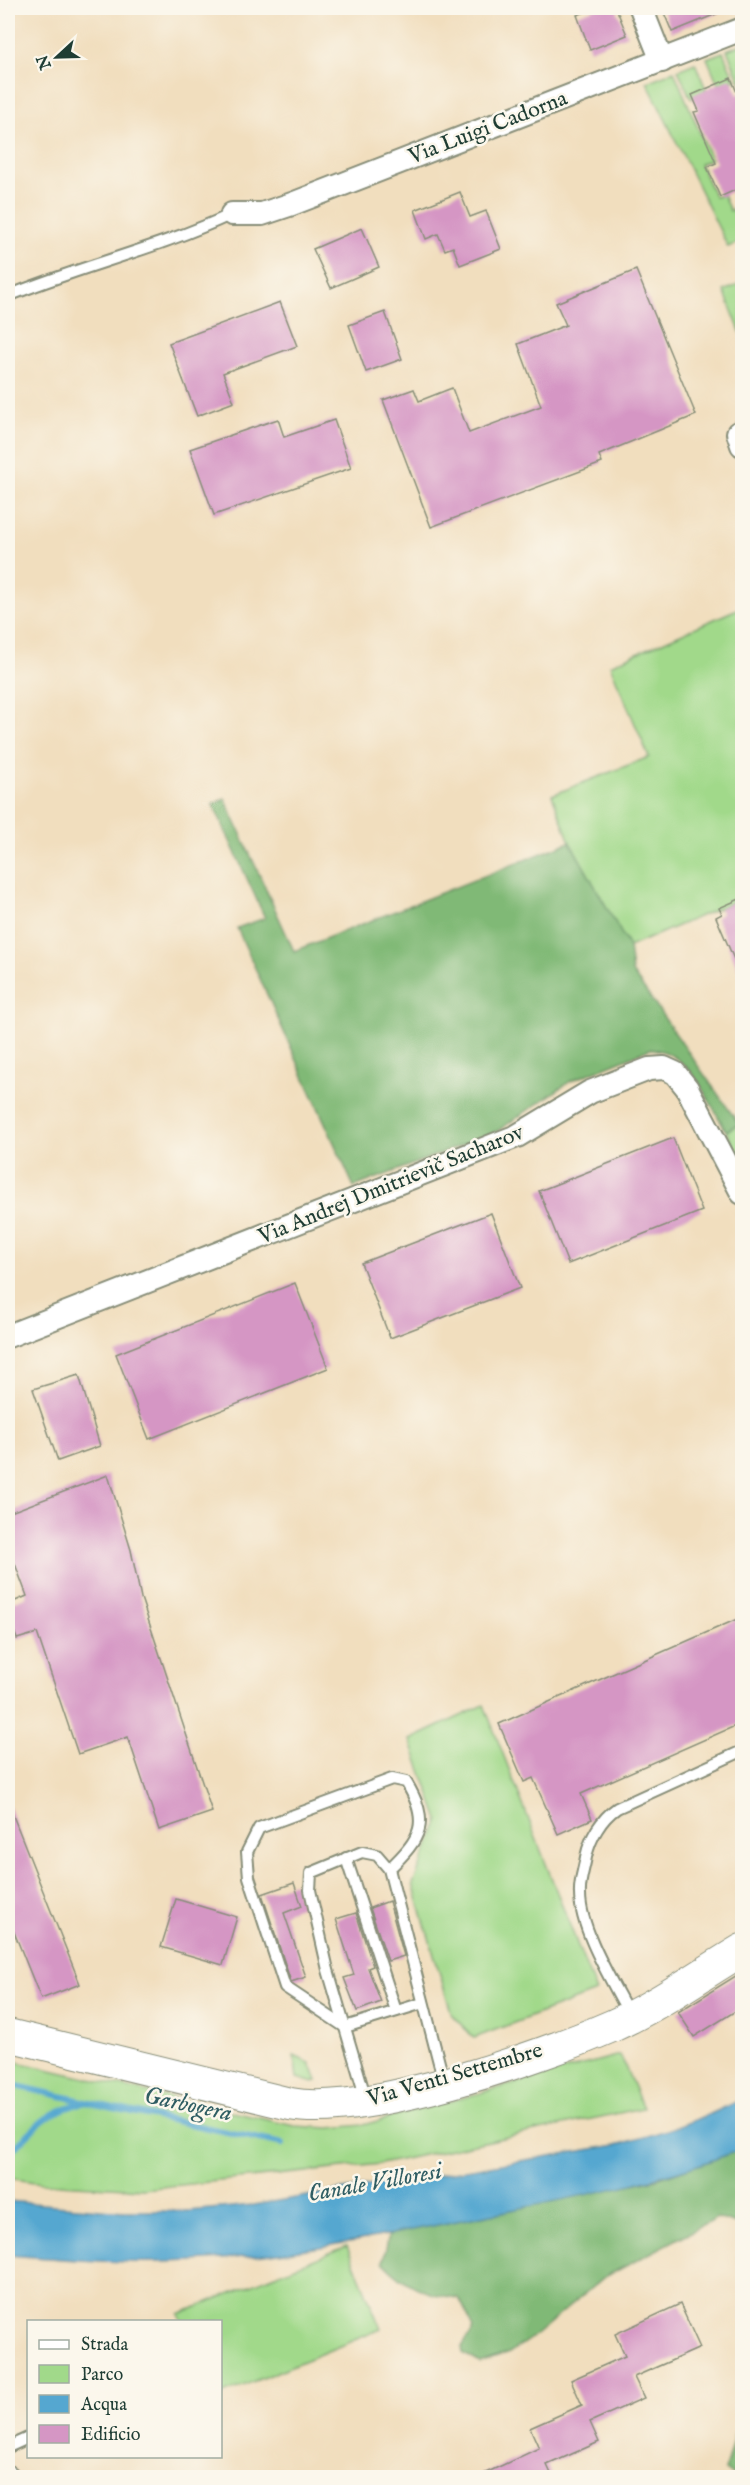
<svg xmlns="http://www.w3.org/2000/svg" width="750" height="2485" viewBox="0 0 750 2485" font-family="'IM FELL English',serif">
  <rect width="100%" height="100%" fill="#fbf7ec"/>
  <filter id="ink" filterUnits="userSpaceOnUse"><feTurbulence type="fractalNoise" baseFrequency=".0167" numOctaves="2"/><feDisplacementMap in="SourceGraphic" scale="12" xChannelSelector="R" yChannelSelector="G"/><feConvolveMatrix kernelMatrix="1 2 1 2 8 2 1 2 1" color-interpolation-filters="sRGB"/></filter>
  <filter id="wash" filterUnits="userSpaceOnUse"><feTurbulence type="fractalNoise" baseFrequency=".008" numOctaves="4" result="noise"/><feDisplacementMap in="SourceGraphic" scale="24" xChannelSelector="R" yChannelSelector="G"/><feGaussianBlur stdDeviation="1.35" result="paint"/><feColorMatrix in="noise" values="0 0 0 0 0 0 0 0 0 0 0 0 0 0 0 0 0 1.4 0 .05"/><feComposite in="paint" operator="in"/></filter>
  <g filter="url(#wash)">
    <rect width="100%" height="100%" fill="#f1debe"/>
    <g fill="#a1d98a" stroke="#608b5f" stroke-width="1.5">
      <polygon points="742,44 742,86 727,50"/>
      <polygon points="723,52 735,80 718,84 707,58"/>
      <polygon points="695,63 706,89 691,99 678,70"/>
      <polygon points="674,71 711,159 700,164 715,197 723,195 730,211 733,209 742,232 742,241 728,247 647,82"/>
      <polygon points="742,283 742,336 724,291"/>
      <polygon points="742,607 742,898 629,947 570,842 552,795 649,757 610,665"/>
      <polygon points="742,1123 742,1162 726,1131"/>
      <polygon points="484,1705 596,1992 474,2038 452,2015 413,1884 439,1820 410,1740"/>
      <polygon points="620,2055 643,2108 381,2164 143,2189 41,2183 8,2178 8,2060 294,2126 330,2128 363,2125"/>
      <polygon points="294,2056 310,2063 317,2081 313,2083 297,2078"/>
      <polygon points="347,2246 381,2329 221,2395 220,2322 182,2321 179,2314"/>
    </g>
    <g fill="#80b976" stroke="#507b55" stroke-width="1.5">
      <path d="M225,799L294,951L570,842L629,947L632,972L739,1124L726,1131C708,1101 690,1051 650,1049L571,1081L496,1132L354,1187L237,928L265,918L213,804Z"/>
      <path d="M742,2149V2226L717,2218L603,2278L537,2334L509,2353L480,2363L463,2353L462,2347L474,2328L459,2298C427,2296 405,2285 383,2262L389,2234L657,2179Z"/>
      <polygon points="742,2407 742,2477 735,2477 725,2470"/>
    </g>
    <path fill="#55a7d0" stroke="#3a7282" stroke-width="1.5" d="M742,2099V2149C663,2181 581,2196 497,2213C387,2235 274,2261 161,2262C110,2263 59,2259 8,2255V2201L124,2211H188L253,2205L616,2145C660,2133 702,2120 742,2099Z"/>
    <g fill="none" stroke-linecap="round" stroke-linejoin="round">
      <g stroke="#55a7d0" stroke-width="6">
        <polyline points="8,2084 83,2101"/>
        <path d="M8,2155C35,2127 46,2111 86,2102L283,2144"/>
      </g>
    </g>
    <g id="blocks">
      <g fill="#d596c4">
        <polygon points="597,8 616,8 627,35 590,50 577,15"/>
        <polygon points="662,8 731,8 672,32"/>
        <polygon points="731,78 738,95 742,93 742,187 720,197 707,167 716,163 694,112 699,111 692,95"/>
        <polygon points="460,192 470,217 486,211 501,249 460,265 453,247 445,250 438,234 426,239 415,210"/>
        <polygon points="362,228 379,267 331,288 313,249"/>
        <polygon points="636,270 696,415 599,455 602,463 431,527 383,400 414,389 419,401 452,388 469,433 541,406 518,344 566,325 556,303"/>
        <polygon points="280,302 297,346 223,373 234,402 197,416 169,343"/>
        <polygon points="385,312 402,359 366,372 349,325"/>
        <polygon points="278,419 284,437 334,420 351,468 214,515 190,449"/>
        <polygon points="742,898 742,978 716,917 722,914 719,908"/>
        <polygon points="673,1138 702,1211 568,1264 539,1191"/>
        <polygon points="491,1213 520,1288 390,1338 361,1263"/>
        <polygon points="295,1283 328,1368 149,1439 116,1354"/>
        <polygon points="79,1375 100,1446 58,1461 33,1389"/>
        <polygon points="108,1475 131,1550 141,1598 212,1812 159,1830 128,1737 78,1754 37,1633 17,1639 8,1615 8,1604 27,1596 8,1545 8,1513"/>
        <polygon points="742,1617 742,1723 581,1794 592,1819 558,1834 533,1778 524,1782 499,1724"/>
        <polygon points="8,1803 80,1984 41,1999 14,1932 8,1935"/>
        <polygon points="294,1883 302,1906 284,1913 306,1977 291,1982 262,1894"/>
        <polygon points="176,1899 237,1917 223,1965 161,1947"/>
        <polygon points="389,1901 404,1956 388,1961 370,1908"/>
        <polygon points="356,1913 373,1966 368,1968 381,2002 357,2011 344,1978 354,1975 336,1919"/>
        <polygon points="742,1972 742,2007 694,2037 678,2012"/>
        <polygon points="680,2304 700,2348 634,2377 644,2398 590,2422 599,2442 547,2465 553,2478 475,2478 539,2448 530,2428 582,2405 571,2380 625,2356 615,2334"/>
      </g>
    </g>
  </g>
  <g filter="url(#ink)">
    <use href="#blocks" fill-opacity="0" stroke="#888e79" stroke-width="1.5"/>
    <g fill="none" stroke-linecap="round" stroke-linejoin="round">
      <g stroke="#888e79" stroke-width="14">
        <g id="lane">
          <path d="M8,296C81,266 160,248 232,214"/>
          <polyline points="346,1858 396,2011"/>
          <path d="M389,1869C421,1838 431,1823 406,1782L392,1779L259,1828L247,1852L249,1877L285,1987L345,2027L423,2003"/>
          <path d="M629,2014C612,1981 580,1930 580,1894C579,1882 584,1869 586,1857C590,1838 601,1819 617,1808L742,1751"/>
          <polyline points="366,2099 328,1970 310,1890 311,1873 362,1852 377,1855 389,1869 444,2082"/>
          <polyline points="8,2447 28,2438"/>
        </g>
      </g>
      <g stroke="#888e79" stroke-width="26">
        <g id="street">
          <polyline points="641,8 662,61"/>
          <polyline points="232,214 262,214 292,204 742,29"/>
          <polyline points="738,433 742,445"/>
          <polyline points="8,1336 517,1136 590,1092 649,1069 664,1068 675,1073 687,1088 742,1193"/>
          <polyline points="8,2477 8,2478"/>
        </g>
      </g>
      <g stroke="#888e79" stroke-width="34">
        <path id="secondary" d="M8,2035L290,2104C365,2118 541,2057 612,2026C657,2006 700,1975 742,1950"/>
      </g>
      <use href="#lane" stroke="#fff" stroke-width="10"/>
      <use href="#street" stroke="#fff" stroke-width="22"/>
      <use href="#secondary" stroke="#fff" stroke-width="32"/>
    </g>
  </g>
  <g text-anchor="middle" dominant-baseline="central" stroke-width="5" stroke-linejoin="round" paint-order="stroke">
    <g font-size="22" fill="#1f3d34" stroke="#fbf7ec">
      <text transform="translate(488 128) rotate(-21)">Via Luigi Cadorna</text>
      <text transform="translate(391 1185) rotate(-22)">Via Andrej Dmitrievič Sacharov</text>
      <text transform="translate(455 2075) rotate(-16)">Via Venti Settembre</text>
    </g>
    <g font-size="24" font-style="italic" fill="#2f5d63" stroke="#fbf7ec">
      <text transform="translate(188 2105) rotate(12)">Garbogera</text>
      <text transform="translate(375 2183) rotate(-10)">Canale Villoresi</text>
    </g>
  </g>
  <rect width="750" height="2485" fill="none" stroke="#fbf7ec" stroke-width="30"/>
  <rect x="27" y="2320" width="195" height="138" fill="#fbf7ec" stroke="#a3ada2" stroke-width="1.5"/>
  <rect x="39" y="2340" width="30" height="9" fill="#ffffff" stroke="#a3ada2" stroke-width="1.5"/>
  <text x="81" y="2350" font-size="18" fill="#1f3d34">Strada</text>
  <rect x="39" y="2365" width="30" height="18" fill="#a1d98a" stroke="#a3ada2" stroke-width="1.5"/>
  <text x="81" y="2380" font-size="18" fill="#1f3d34">Parco</text>
  <rect x="39" y="2395" width="30" height="18" fill="#55a7d0" stroke="#a3ada2" stroke-width="1.5"/>
  <text x="81" y="2410" font-size="18" fill="#1f3d34">Acqua</text>
  <rect x="39" y="2425" width="30" height="18" fill="#d596c4" stroke="#a3ada2" stroke-width="1.5"/>
  <text x="81" y="2440" font-size="18" fill="#1f3d34">Edificio</text>
  <g transform="translate(57 57) rotate(248)" stroke="#fbf7ec" stroke-width="4.5" paint-order="stroke">
  <path d="M0-4.5L10 22L0 15L-10 22Z" fill="#1f3d34"/>
  <text y="-9" font-size="16" font-weight="bold" text-anchor="middle" fill="#1f3d34">N</text>
  </g>
</svg>
